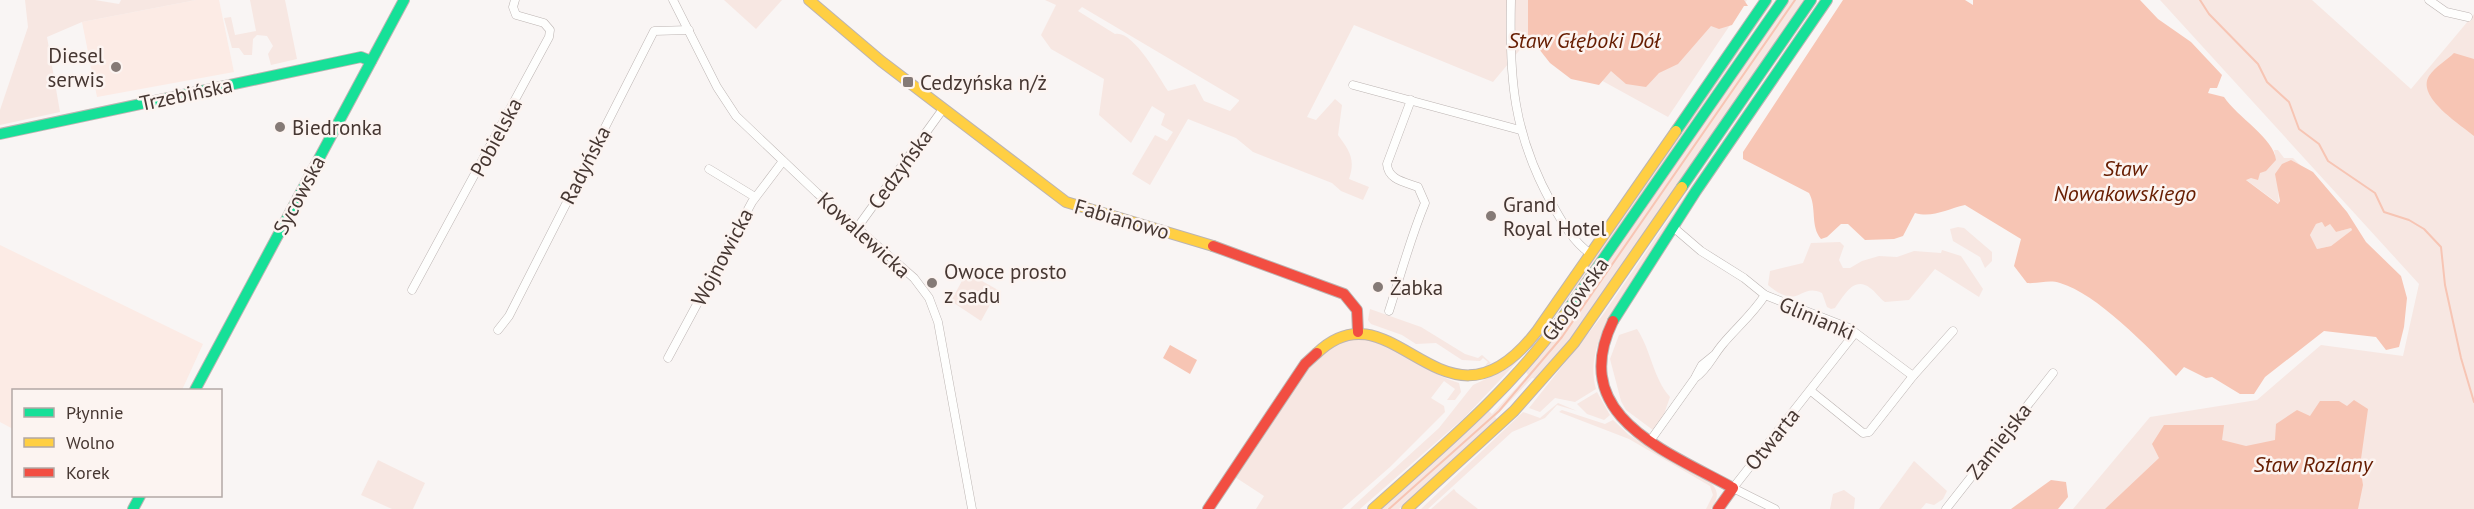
<svg xmlns="http://www.w3.org/2000/svg" width="2474" height="509" viewBox="0 0 2474 509" font-family="'PT Sans',sans-serif">
  <rect width="100%" height="100%" fill="#f9f5f4"/>
  <g fill="#fcebe5">
    <polygon points="196,0 219,0 234,72 97,97 82,22"/>
    <polygon points="0,245 203,344 182,390 14,390 13,429 0,422"/>
  </g>
  <g fill="#f7e7e2" fill-rule="evenodd">
    <polygon points="25,0 95,0 119,4 121,0 196,0 82,22 47,37 60,112 0,125 0,110 28,27"/>
    <polygon points="250,0 285,0 297,59 271,65 268,54 273,46 267,36 257,35 253,39 252,55 244,55 239,48 232,48 224,18 231,17 235,35 256,31"/>
    <polygon points="724,0 782,0 756,29"/>
    <path d="M1045,0H1747L1668,117L1528,40L1493,82L1354,25L1307,117L1316,120L1335,99L1342,105L1338,135C1349,150 1356,159 1349,179L1369,187L1363,200L1341,191L1332,183L1253,152L1236,138L1188,119L1150,185L1132,174L1155,135L1167,141L1173,132L1161,125L1165,114L1152,106L1131,143L1099,115L1104,79L1051,49L1041,35L1056,5ZM1082,7L1239,100V101L1230,111L1204,101L1195,84L1168,91C1158,76 1133,30 1115,34L1078,11Z"/>
    <polygon points="1770,0 1774,0 1610,241 1535,343 1464,418 1360,509 1350,509 1439,428 1473,385 1503,371"/>
    <polygon points="1789,0 1805,0 1578,329 1536,379 1532,378 1495,417 1498,420 1399,509 1380,509 1489,411 1492,414 1528,375 1526,372 1575,311"/>
    <path d="M1820,0H1822L1608,320C1597,343 1589,364 1596,389L1575,402L1555,398L1540,412L1529,408L1602,316Z"/>
    <polygon points="2160,0 2312,0 2411,89 2474,14 2474,509 2073,509 2150,417 2257,400 2321,345 2403,356 2419,284"/>
    <polygon points="2274,150 2278,150 2284,158 2293,158 2301,166 2291,160 2278,188 2279,204 2245,179 2260,173 2275,154"/>
    <polygon points="2322,222 2330,224 2336,232 2351,228 2352,230 2331,246 2317,249 2310,235 2316,224"/>
    <polygon points="1958,227 1964,228 1992,252 1992,261 1985,268 1980,257 1953,241 1950,229"/>
    <path d="M1840,242L1844,246L1839,260L1843,268H1850L1862,261L1879,256L1897,257L1914,251L1941,253L1942,250L1961,256L1983,289L1979,297L1935,269L1909,300L1885,302C1879,298 1876,292 1870,288C1853,275 1843,298 1835,308L1831,309L1827,307L1822,293C1799,282 1800,312 1768,285L1770,271L1803,263L1811,243Z"/>
    <polygon points="969,268 985,276 982,281 998,290 981,321 951,301"/>
    <polygon points="1370,309 1421,327 1465,354 1478,358 1482,355 1491,363 1485,366 1488,362 1483,358 1480,361 1462,360 1436,343 1416,344 1402,335 1371,324 1368,320"/>
    <path d="M1637,329C1651,350 1653,378 1670,397L1662,420L1653,430L1626,410L1621,401L1610,359L1619,335Z"/>
    <path d="M1354,337C1395,342 1420,371 1459,383L1461,392L1455,400H1447L1455,389L1444,381L1431,398L1444,406L1445,412L1390,467L1342,509H1256L1264,496L1235,477L1311,363L1334,343Z"/>
    <polygon points="1597,392 1610,415 1604,420 1587,414 1577,404"/>
    <polygon points="1558,403 1577,411 1557,405 1545,418 1512,432 1428,509 1421,509 1523,412 1540,418"/>
    <path d="M1562,410L1605,424L1613,420L1629,435L1712,484C1720,493 1717,500 1711,509H1706L1713,495L1710,486L1629,439L1559,412Z"/>
    <polygon points="378,460 425,483 413,509 392,509 361,495"/>
    <polygon points="1914,461 1947,491 1943,499 1934,505 1926,503 1921,509 1879,509"/>
    <polygon points="1454,489 1456,492 1478,509 1431,509"/>
    <polygon points="1844,490 1855,498 1854,509 1830,509 1833,494"/>
  </g>
  <g fill="#f7c5b4" fill-rule="evenodd">
    <polygon points="1528,0 1744,0 1748,6 1744,6 1732,25 1719,29 1711,26 1678,64 1659,73 1646,87 1626,84 1611,71 1599,85 1571,79 1550,63 1528,35"/>
    <path d="M1843,0H1965L1973,5V0H2140L2158,19L2191,42L2222,75L2217,88H2210L2208,93L2224,97C2237,117 2274,138 2276,160L2266,171L2260,173L2258,180L2251,178L2246,180L2278,204L2280,201L2275,174L2282,164L2291,160L2313,172L2347,212L2366,242L2401,276L2407,298L2404,327L2399,347L2386,350L2376,337L2324,331L2265,377L2254,394H2240L2212,377L2206,378L2184,367L2176,376C2149,348 2096,293 2060,283C2049,279 2038,284 2027,283L2014,266L2021,239L1965,205C1947,209 1933,218 1915,213L1903,236L1894,239L1865,240L1848,224H1841L1827,237L1821,239C1810,226 1817,207 1809,193L1743,159V152ZM2322,222L2325,227L2330,224L2336,232L2351,228L2352,230L2331,246L2317,249L2310,235L2316,224Z"/>
    <path d="M2454,53L2474,59V136C2460,124 2416,97 2429,76C2435,67 2447,60 2454,53Z"/>
    <polygon points="1170,345 1197,360 1190,374 1163,358"/>
    <polygon points="2354,400 2368,409 2360,466 2363,485 2358,509 2105,509 2159,458 2152,444 2164,425 2224,425 2222,440 2246,446 2275,440 2276,424 2297,410 2310,416 2320,401 2339,401 2347,406"/>
    <polygon points="2051,480 2066,482 2068,497 2058,509 2011,509"/>
  </g>
  <g fill="none" stroke-linecap="round" stroke-linejoin="round">
    <g stroke="#f7c5b4" stroke-width="2">
      <polyline points="2200,0 2209,14 2258,64 2267,82 2289,102 2299,129 2319,144 2328,161 2375,193 2384,212 2409,220 2424,229 2441,247 2445,285 2461,358 2474,402"/>
      <polyline points="1389,509 1499,411 1562,337 1795,0"/>
    </g>
    <g stroke="#bcb4b2" stroke-width="9">
      <g id="street">
        <polyline points="673,0 717,87 736,116 817,193 914,278 929,298 938,322 972,509"/>
        <path d="M1511,0C1509,78 1513,134 1552,204C1562,222 1574,243 1591,254"/>
        <polyline points="2429,0 2446,12 2468,17"/>
        <polyline points="1353,85 1520,130"/>
        <polyline points="709,169 755,197"/>
        <polyline points="1673,227 1701,251 1744,278 1765,295 1849,328 1913,376 1953,331"/>
        <polyline points="857,228 943,109"/>
        <polyline points="412,290 549,37 550,30 544,23 516,15 513,7 515,0"/>
        <path d="M1389,311C1401,274 1410,239 1425,203L1418,187C1405,182 1388,180 1387,164L1411,100"/>
        <polyline points="498,330 509,316 654,31 689,30"/>
        <polyline points="668,358 752,202 783,161"/>
        <polyline points="1696,376 1702,365 1713,356"/>
        <polyline points="1811,391 1863,433 1869,432 1913,376"/>
        <path d="M1650,441L1695,378C1708,369 1712,357 1722,345C1736,328 1753,314 1765,295"/>
        <polyline points="1775,509 1733,488 1855,333"/>
        <polyline points="1946,509 2053,373"/>
      </g>
    </g>
    <g stroke="#bcb4b2" stroke-width="12">
      <g id="fast">
        <polyline points="1676,131 1766,0"/>
        <polyline points="0,134 361,57 371,61"/>
        <polyline points="1682,187 1811,0"/>
        <polyline points="1565,314 1783,0"/>
        <polyline points="1613,321 1696,191 1827,0"/>
        <polyline points="195,390 404,0"/>
        <polyline points="133,509 140,496"/>
      </g>
    </g>
    <g stroke="#bcb4b2" stroke-width="12">
      <g id="slow">
        <polyline points="809,0 881,61 1066,202 1213,246"/>
        <path d="M1317,353C1394,279 1444,452 1537,331L1676,131"/>
        <path d="M1373,509C1441,448 1512,389 1565,314"/>
        <polyline points="1407,509 1514,411 1574,343 1682,187"/>
      </g>
    </g>
    <g stroke="#bcb4b2" stroke-width="12">
      <g id="jam">
        <polyline points="1213,246 1344,294 1357,310 1358,332"/>
        <path d="M1613,321C1567,416 1666,451 1733,488L1718,509"/>
        <polyline points="1208,509 1305,364 1317,353"/>
      </g>
    </g>
    <use href="#street" stroke="#fefefd" stroke-width="8"/>
    <use href="#fast" stroke="#16e098" stroke-width="10"/>
    <use href="#slow" stroke="#ffcf43" stroke-width="10"/>
    <use href="#jam" stroke="#f24e42" stroke-width="10"/>
  </g>
  <g fill="#857a76" stroke="#fcf4f1" stroke-width="2">
    <circle cx="116" cy="67" r="6"/>
    <rect x="902" y="76" width="12" height="12" rx="3"/>
    <circle cx="280" cy="127" r="6"/>
    <circle cx="1491" cy="216" r="6"/>
    <circle cx="932" cy="283" r="6"/>
    <circle cx="1378" cy="287" r="6"/>
  </g>
  <g text-anchor="middle" dominant-baseline="central" stroke-width="5" stroke-linejoin="round" paint-order="stroke">
    <g font-size="21" fill="#463732" stroke="#fcf4f1" text-anchor="start">
      <text x="104" y="55" text-anchor="end">Diesel<tspan x="104" dy="24">serwis</tspan></text>
      <text x="920" y="82">Cedzyńska n/ż</text>
      <text x="292" y="127">Biedronka</text>
      <text x="1503" y="204">Grand<tspan x="1503" dy="24">Royal Hotel</tspan></text>
      <text x="944" y="271">Owoce prosto<tspan x="944" dy="24">z sadu</tspan></text>
      <text x="1390" y="287">Żabka</text>
    </g>
    <g font-size="21" fill="#463732" stroke="#fcf4f1">
      <text transform="translate(186 94) rotate(-12)">Trzebińska</text>
      <text transform="translate(496 137) rotate(-62)">Pobielska</text>
      <text transform="translate(585 165) rotate(-63)">Radyńska</text>
      <text transform="translate(900 169) rotate(-54)">Cedzyńska</text>
      <text transform="translate(299 195) rotate(-62)">Sycowska</text>
      <text transform="translate(1122 219) rotate(16)">Fabianowo</text>
      <text transform="translate(864 235) rotate(42)">Kowalewicka</text>
      <text transform="translate(722 257) rotate(-62)">Wojnowicka</text>
      <text transform="translate(1575 299) rotate(-54)">Głogowska</text>
      <text transform="translate(1817 318) rotate(23)">Glinianki</text>
      <text transform="translate(1772 439) rotate(-51)">Otwarta</text>
      <text transform="translate(1999 441) rotate(-52)">Zamiejska</text>
    </g>
    <g font-size="22" font-style="italic" fill="#661c00" stroke="#fcf4f1">
      <text x="1584" y="40">Staw Głęboki Dół</text>
      <text x="2125" y="168">Staw<tspan x="2125" dy="25">Nowakowskiego</tspan></text>
      <text x="2313" y="464">Staw Rozlany</text>
    </g>
  </g>
  <rect x="12" y="389" width="210" height="108" fill="#fcf4f1" stroke="#b3a8a5" stroke-width="1.5"/>
  <rect x="24" y="408" width="30" height="9" fill="#16e098" stroke="#b3a8a5" stroke-width="1.5"/>
  <text x="66" y="419" font-size="18" fill="#463732">Płynnie</text>
  <rect x="24" y="438" width="30" height="9" fill="#ffcf43" stroke="#b3a8a5" stroke-width="1.5"/>
  <text x="66" y="449" font-size="18" fill="#463732">Wolno</text>
  <rect x="24" y="468" width="30" height="9" fill="#f24e42" stroke="#b3a8a5" stroke-width="1.5"/>
  <text x="66" y="479" font-size="18" fill="#463732">Korek</text>
</svg>
